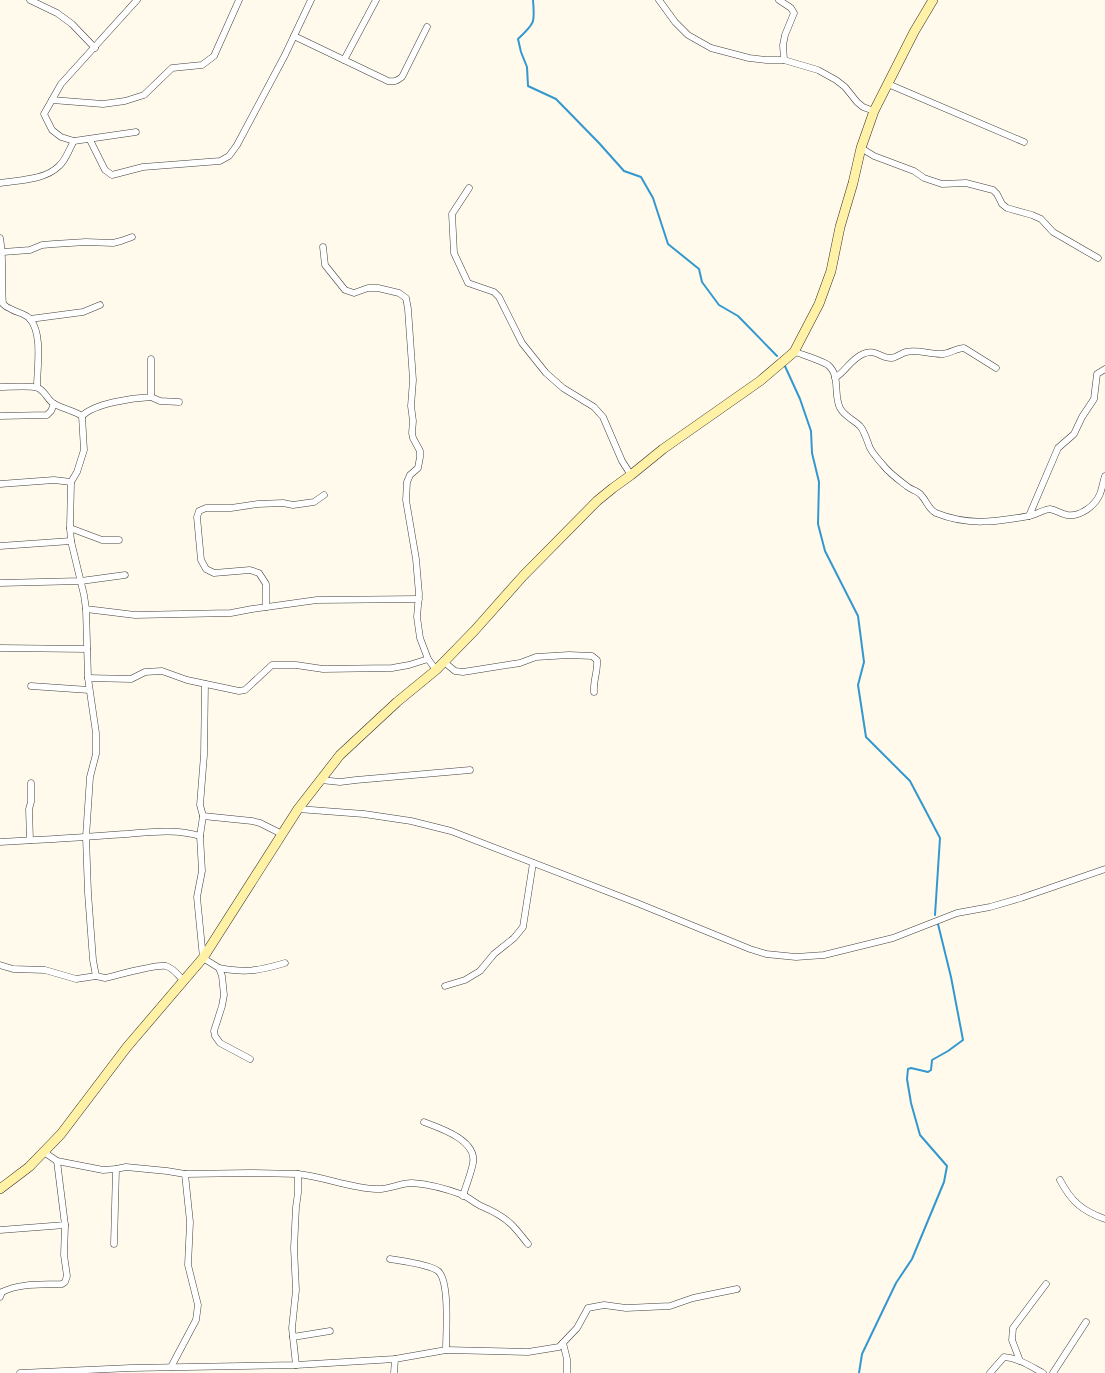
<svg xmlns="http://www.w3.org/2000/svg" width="1105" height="1373" viewBox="0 0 1105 1373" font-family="Lora,serif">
  <rect width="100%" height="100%" fill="#fffaeb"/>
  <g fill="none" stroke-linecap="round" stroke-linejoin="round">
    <g stroke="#3398d0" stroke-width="2">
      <path d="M533,0C535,23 535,23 518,39L521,52L527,67L528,86L556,99L599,143L624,171L641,177L653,198L668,244L699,269L702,282L719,305L738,316L777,356"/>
      <polyline points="784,364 800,399 811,431 812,453 819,482 818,524 825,551 858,616 864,662 858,685 866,737 910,781 940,838 935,915"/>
      <polyline points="859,1373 862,1354 896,1283 912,1259 944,1182 947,1166 920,1135 911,1103 907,1079 908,1069 911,1068 928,1072 931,1070 932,1060 948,1051 963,1040 951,977 938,924"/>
    </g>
    <g stroke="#3f3f3f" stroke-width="7">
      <g id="street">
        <polyline points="30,0 57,13 72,24 95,48"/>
        <polyline points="659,0 675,22 688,35 711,48 749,58 766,60 784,60 818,70 836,80 845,87 857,102 863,107 874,111"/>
        <polyline points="779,0 791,8 794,13 785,35 783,45 784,60"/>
        <path d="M294,36L388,81C394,82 397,81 402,77L427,27"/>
        <polyline points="344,60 376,0"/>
        <polyline points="888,84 1024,142"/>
        <polyline points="52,100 103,104 125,101 144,95 172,68 202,65 214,56 239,0"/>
        <polyline points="136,132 74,141 61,137 52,130 44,114 61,84 137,0"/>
        <polyline points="90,140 105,170 112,175 143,167 220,161 229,156 237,145 285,55 311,0"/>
        <polyline points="861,148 874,156 914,171 924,178 942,184 966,183 993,190 997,194 1002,204 1007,208 1032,215 1041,219 1053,232 1098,258"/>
        <path d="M0,183C20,180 45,180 59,166C66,160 69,149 74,141"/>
        <polyline points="469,188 452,214 454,253 468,283 494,292 499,297 522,343 546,373 563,388 594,407 603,417 622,461 631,475"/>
        <path d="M0,238C4,260 1,282 3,304C5,306 8,308 11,309C17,313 25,313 30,319C43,334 37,368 37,387"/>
        <polyline points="323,247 325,265 345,290 354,293 368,288 378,288 399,293 406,298 408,309 413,380 411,406 413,421 412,433 413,438 420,451 420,457 418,468 410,475 407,482 406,500 416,559 419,594 417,617 420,638 428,659 436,670"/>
        <polyline points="3,252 30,250 42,245 54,244 86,242 113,243 121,241 132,237"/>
        <polyline points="30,319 83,312 100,305"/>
        <path d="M794,352C797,352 824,362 828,365C841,376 833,394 840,408C844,416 854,420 860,426C865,432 867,441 870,448C873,454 879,460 883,465C890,474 899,480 908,487C912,490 918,491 921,495C927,501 928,509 936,513C968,526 996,522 1029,516C1035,515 1045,509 1050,509C1056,510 1061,514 1067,515C1080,517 1095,506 1100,494C1102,489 1103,482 1105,476"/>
        <path d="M835,378C846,371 851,359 863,354C876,348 881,359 892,358C897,357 902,353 906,352C919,349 931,355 943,354C951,353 957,348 964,348L996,368"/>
        <path d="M0,387C8,387 32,385 38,388C45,391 47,399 53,403C62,409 73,410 82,416"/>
        <polyline points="151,397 160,401 179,402"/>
        <polyline points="0,416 47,415 51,411 54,404"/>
        <polyline points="82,416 84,450 77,472 71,482 70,528 71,541 84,595 86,609 135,615 231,613 252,609 317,600 419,599"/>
        <path d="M82,416C95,403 133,398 151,397V359"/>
        <polyline points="0,484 54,480 71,482"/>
        <polyline points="1029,516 1058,448 1074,434 1082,417 1094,399 1097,374 1105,369"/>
        <polyline points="70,528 102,540 119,540"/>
        <polyline points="0,546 71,541"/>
        <polyline points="0,583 81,581 125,575"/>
        <polyline points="266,607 266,584 259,573 250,570 214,573 206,569 201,560 197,517 199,511 206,508 231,508 258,504 283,503 293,505 314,502 324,495"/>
        <path d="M86,609L88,678L96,733V754L90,777L86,837L88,893L93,960L96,976L105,978C118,975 157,964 166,966C173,968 178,975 183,980"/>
        <polyline points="0,648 87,649"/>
        <path d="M444,662L455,671L463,672L520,663L536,657L569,655L592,656L597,660C598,671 593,681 594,692"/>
        <polyline points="88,678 131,679 145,672 162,671 187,680 239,691 245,690 272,665 296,665 323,669 392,668 409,665 428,659"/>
        <polyline points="205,684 204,755 200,805 203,816 252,821 260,823 282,834"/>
        <polyline points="31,686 89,690"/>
        <polyline points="321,780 340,782 356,780 470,770"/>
        <polyline points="298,809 364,814 411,821 451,831 637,903 750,949 766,954 796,957 824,955 893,938 957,913 990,907 1021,898 1105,869"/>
        <polyline points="203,816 200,836 202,871 197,897 203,958 219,968 222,976 224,995 222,1006 214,1031 215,1036 220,1043 250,1059"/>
        <polyline points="30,840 29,809 31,802 31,783"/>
        <path d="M0,842C37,840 74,838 111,835C140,834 171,827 200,836"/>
        <polyline points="0,965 13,969 45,970 76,979 96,976"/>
        <path d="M219,968C246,973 258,971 285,963"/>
        <polyline points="445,986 465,980 480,971 494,954 514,938 523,927 533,863"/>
        <path d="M424,1122C440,1128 477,1140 473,1163C471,1174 466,1185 463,1196"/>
        <polyline points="44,1152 57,1161 103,1170 116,1169 126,1167 167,1171 185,1174 250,1173 298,1174 298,1193 296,1207 294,1248 296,1290 292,1328 296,1365"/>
        <path d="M298,1174C325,1177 350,1188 376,1189C389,1190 399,1183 412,1183C428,1184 447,1189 463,1195C469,1198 475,1203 481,1206C493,1211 503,1216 512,1225C518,1231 523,1238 528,1244"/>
        <path d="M1060,1180C1071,1201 1082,1211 1105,1219"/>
        <polyline points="0,1230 65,1225 57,1161"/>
        <polyline points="114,1244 116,1169"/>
        <path d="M390,1259C401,1261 429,1264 438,1271C450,1281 446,1333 446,1350"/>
        <path d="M0,1297L2,1292C20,1283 42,1285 62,1284L65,1282L67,1276L64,1255L65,1225"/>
        <polyline points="293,1337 330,1331"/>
        <polyline points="563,1343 567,1359 567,1373"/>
        <polyline points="1020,1361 1012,1340 1013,1328 1046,1284"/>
        <polyline points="171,1367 196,1320 198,1305 188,1265 190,1222 185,1174"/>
        <polyline points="20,1373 131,1368 296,1365 395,1359 446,1350 528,1352 559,1347 577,1328 588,1308 604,1305 626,1308 670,1306 693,1298 737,1289"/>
        <polyline points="394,1373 395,1359"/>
        <path d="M990,1373L1004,1357C1018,1358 1030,1366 1043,1373"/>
        <polyline points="1053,1373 1086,1322"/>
      </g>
    </g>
    <g stroke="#2e2e2e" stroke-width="10">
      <polyline id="secondary" points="0,1189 29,1167 61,1134 127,1047 203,958 298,809 340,755 397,702 436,670 475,630 523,576 597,501 613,488 631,475 663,449 760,381 794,352 819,304 831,271 840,227 853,183 861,148 874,111 914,32 933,0"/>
    </g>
    <use href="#street" stroke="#fff" stroke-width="6"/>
    <use href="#secondary" stroke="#fff2a6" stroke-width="9"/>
  </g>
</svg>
